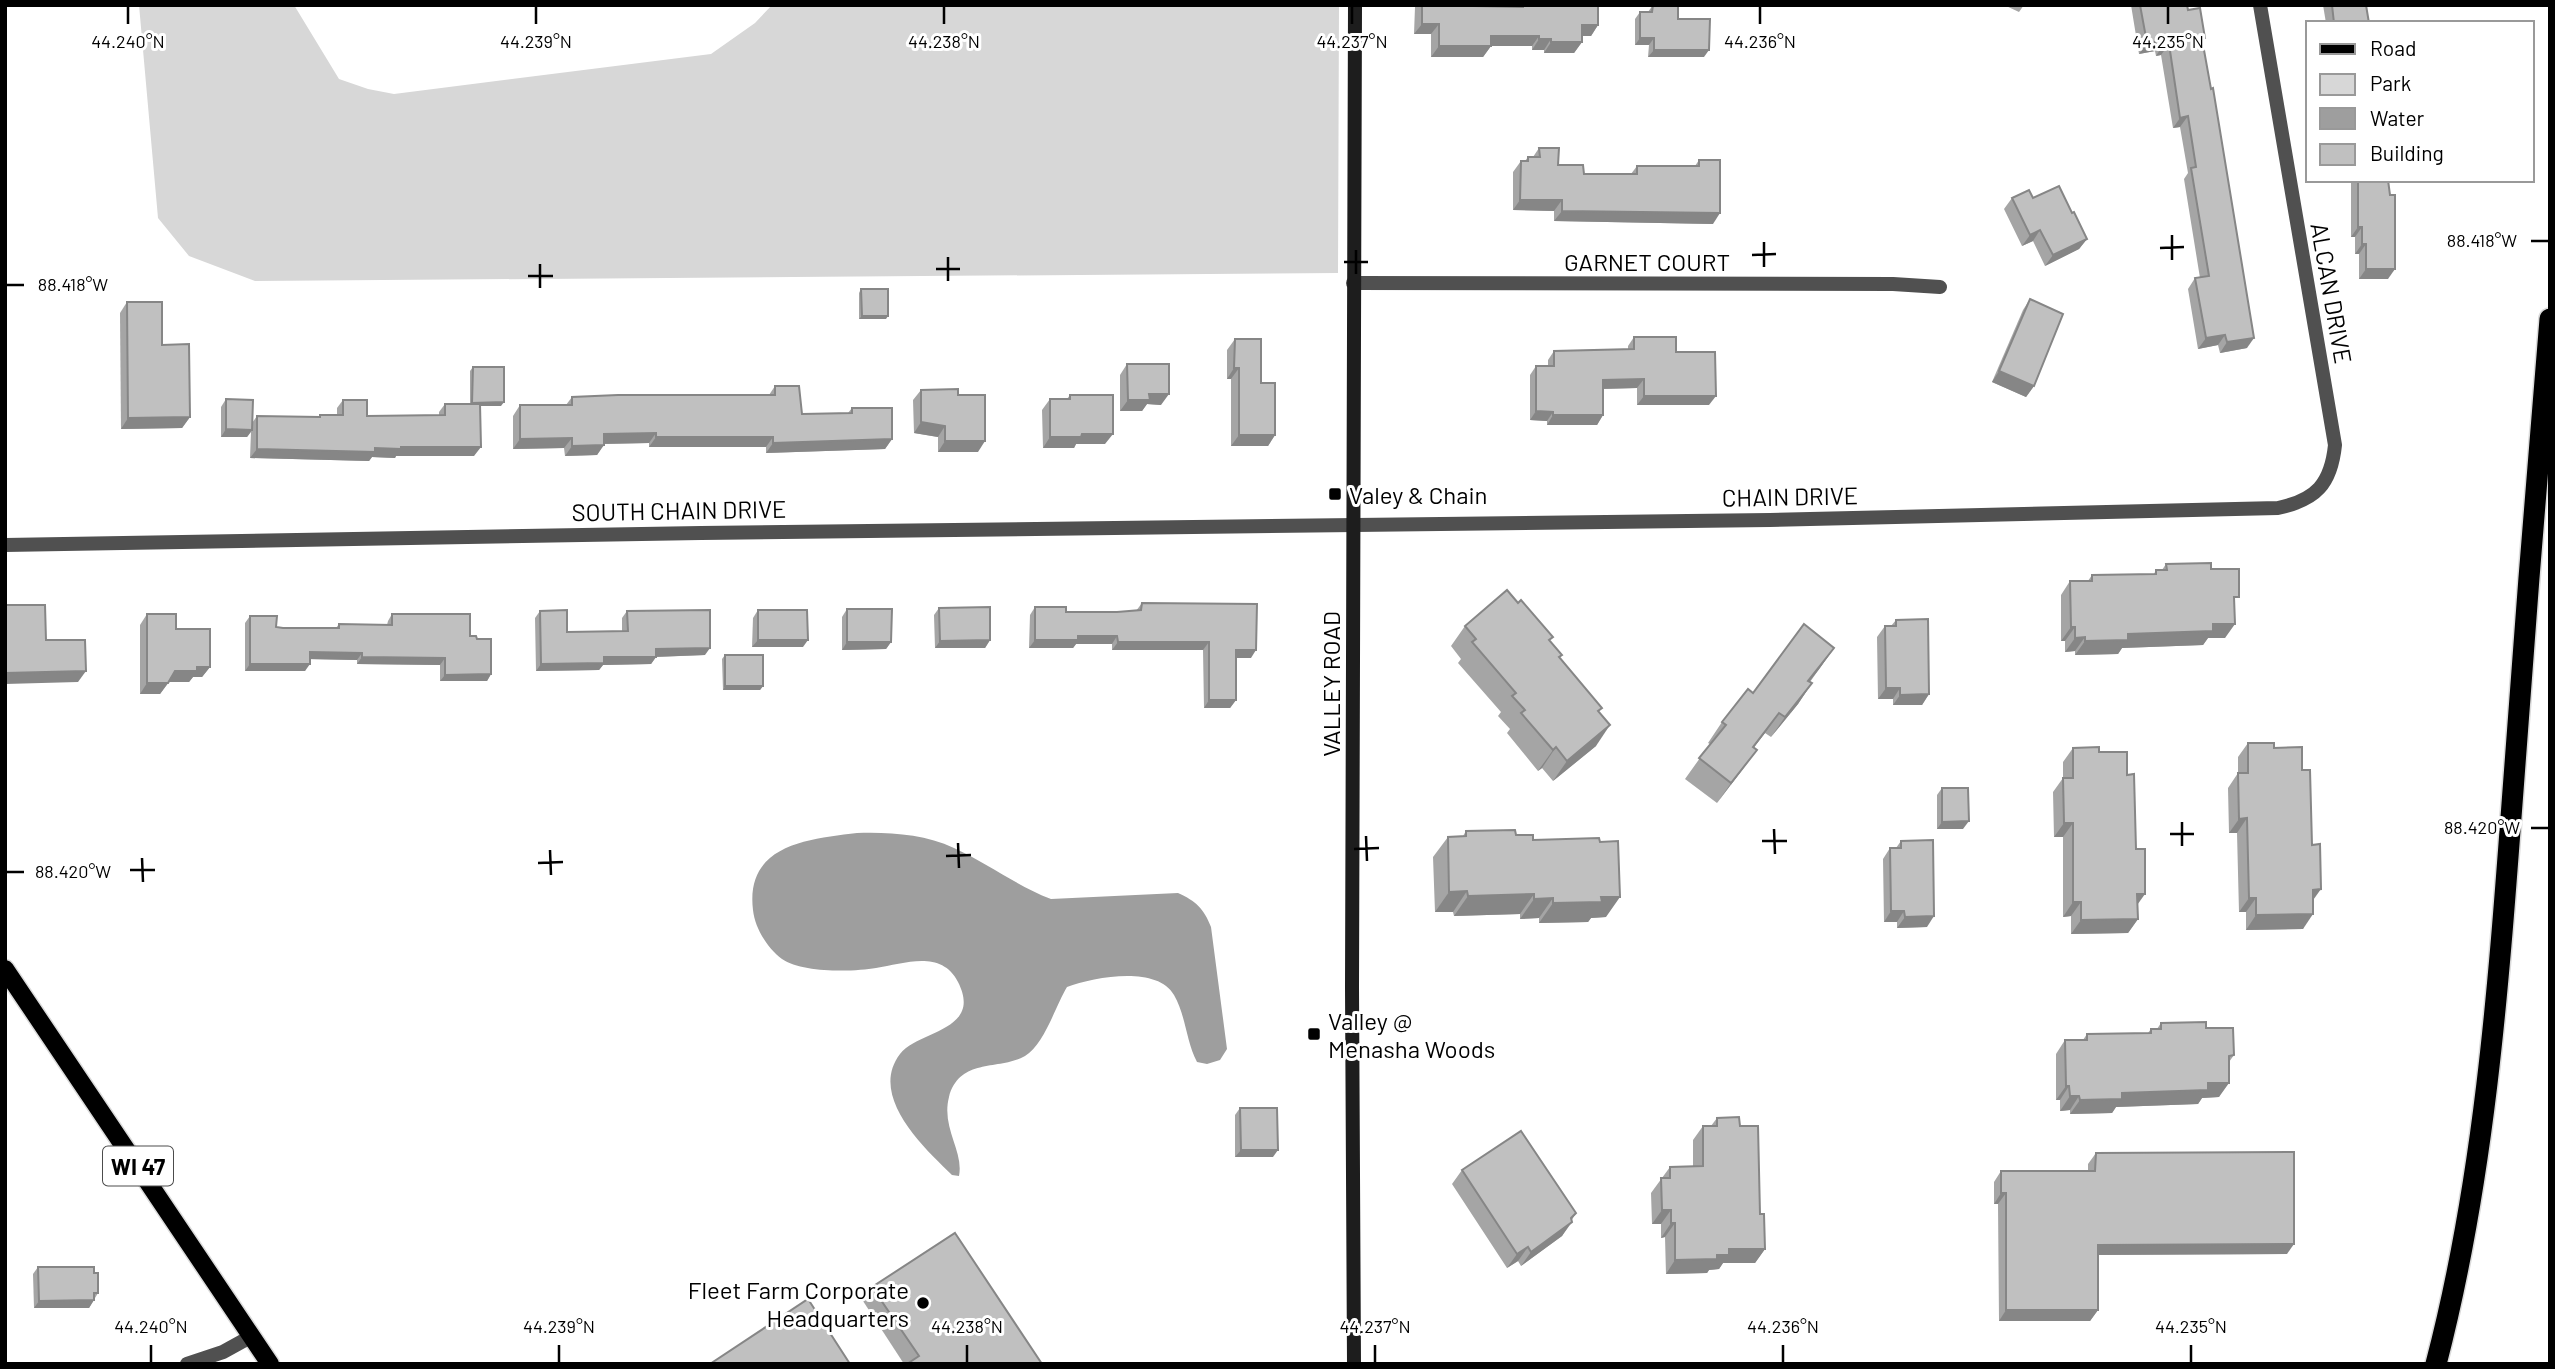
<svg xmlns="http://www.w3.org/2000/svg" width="2555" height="1369" viewBox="0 0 2555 1369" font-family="Barlow,sans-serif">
  <rect width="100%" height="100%" fill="#fff"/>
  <polygon fill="#d7d7d7" points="139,5 294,5 339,79 368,89 394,94 711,54 755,23 772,5 1339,5 1338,273 255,281 189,256 158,218"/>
  <path fill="#9e9e9e" d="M857,833C889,832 924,834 954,848C987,863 1017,886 1051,899L1178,893C1196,901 1204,909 1211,927L1227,1049L1220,1060L1207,1064L1197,1062C1186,1041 1186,1016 1174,995C1157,965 1094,977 1067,987C1056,1005 1044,1045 1025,1056C999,1071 960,1057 949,1097C941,1128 964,1151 959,1176L952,1175C924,1148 868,1096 900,1054C919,1030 983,1031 958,982C941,949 904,964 876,968C853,972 802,973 782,959C767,948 755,928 753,910C745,844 809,839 857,833Z"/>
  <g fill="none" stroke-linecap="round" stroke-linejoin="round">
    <g stroke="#dbdbdb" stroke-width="21">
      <polyline id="primary" points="5,969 270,1364"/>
    </g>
    <g stroke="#dbdbdb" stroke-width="24">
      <path id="highway" d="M2436,1364C2484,1180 2498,992 2512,804C2524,642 2536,481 2550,319"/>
    </g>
    <g stroke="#505050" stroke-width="14">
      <polyline points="1353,283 1893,284 1940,287"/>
      <path d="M5,545L701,533L1770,520L2278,508C2316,500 2331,484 2335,445L2260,5"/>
      <polyline points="187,1364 223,1352 252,1336"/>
    </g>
    <polyline stroke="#1d1d1d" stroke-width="14" points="1354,1364 1352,987 1355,5"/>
    <use href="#primary" stroke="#000" stroke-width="18"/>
    <use href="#highway" stroke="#000" stroke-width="21"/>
  </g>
  <g fill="#a5a5a5">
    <polygon points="1416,5 1519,7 1520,5 1598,5 1598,25 1591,36 1582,36 1582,42 1574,53 1544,53 1544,50 1532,50 1532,46 1491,46 1483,57 1431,57 1431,34 1414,34 1415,7"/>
    <polygon points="1653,5 1678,19 1704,57 1648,57 1649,45 1635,45 1635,19 1640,12 1648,12"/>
    <polygon points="2004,5 2024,5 2019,12"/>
    <polygon points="2131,5 2187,5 2188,10 2202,42 2247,348 2220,353 2218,345 2198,349 2188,289 2195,278 2200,278 2184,179 2188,173 2180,127 2173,128 2161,55 2156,56 2155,51 2139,54"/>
    <polygon points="2323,5 2366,5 2369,23 2326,23"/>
    <polygon points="1539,148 1558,165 1584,174 1631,174 1637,166 1695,166 1699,160 1713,224 1554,221 1554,211 1513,210 1513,172 1521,161 1525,161 1528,157 1533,157"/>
    <polygon points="2351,180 2388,180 2388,279 2359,279 2359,254 2355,254 2355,237 2351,237"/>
    <polygon points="2012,198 2033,198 2072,213 2087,239 2079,249 2045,266 2033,241 2022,246 2004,209"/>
    <polygon points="861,289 886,319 859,319 859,293"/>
    <polygon points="2030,299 2034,386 2026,397 1992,382 2023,310"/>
    <polygon points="127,302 162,345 190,417 182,428 121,429 120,313"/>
    <polygon points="1634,337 1676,352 1709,405 1637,405 1637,388 1603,389 1603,415 1597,425 1547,425 1547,421 1530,420 1530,375 1536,366 1548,366 1548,360 1554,351 1628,350 1628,346"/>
    <polygon points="1235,339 1261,383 1275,435 1268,446 1231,446 1231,379 1227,379 1227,350"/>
    <polygon points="1127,364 1161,405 1147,404 1142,411 1120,411 1120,375"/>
    <polygon points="473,367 501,406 480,406 474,456 396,456 395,458 372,457 369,461 250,458 251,432 247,437 221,437 221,407 226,399 252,423 257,416 319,417 320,415 337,415 337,408 343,400 367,416 439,416 439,412 445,404 470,404 470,371"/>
    <polygon points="775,386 802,414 848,413 852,408 892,439 885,449 766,453 766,447 649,447 649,443 604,444 597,455 565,456 564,448 513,449 513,416 520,405 566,405 572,397 769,395"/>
    <polygon points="921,390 958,395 978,452 938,452 938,437 914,433 913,400"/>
    <polygon points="1070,395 1105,444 1076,444 1074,448 1043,448 1042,410 1050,399 1067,399"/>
    <polygon points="2166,564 2211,569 2234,603 2225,638 2208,638 2203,645 2122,648 2118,654 2075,655 2075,651 2065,652 2065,641 2061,641 2061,595 2070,581 2088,581 2092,575 2154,574 2156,570 2162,570"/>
    <polygon points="1142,603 1251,658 1236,658 1236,700 1230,708 1204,708 1203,650 1112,650 1112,644 1076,644 1073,648 1029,648 1030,615 1035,607 1066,612 1117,612 1136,611"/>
    <polygon points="939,608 990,640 985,648 935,648 934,615"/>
    <polygon points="847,609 891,642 886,649 842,650 842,617"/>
    <polygon points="758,610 803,647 752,647 753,618"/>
    <polygon points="540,611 567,632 622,632 622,618 627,611 705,655 656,657 651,664 603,665 599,670 536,671 535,618"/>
    <polygon points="147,614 176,629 210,667 202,677 193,677 189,682 169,682 160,694 140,694 140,625"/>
    <polygon points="392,614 470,636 477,639 491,674 487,681 440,681 440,665 357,664 357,660 310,659 305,671 245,671 245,623 250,616 276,627 283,628 336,628 339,624 387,625 388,621"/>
    <polygon points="1896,620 1929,694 1922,705 1893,705 1893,699 1878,699 1877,637 1885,626 1891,626"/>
    <polygon points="1465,626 1550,641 1562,655 1559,658 1599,712 1596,746 1553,781 1542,768 1538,771 1507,733 1510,729 1498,716 1501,712 1458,663 1461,659 1451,646"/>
    <polygon points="1834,648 1810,682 1812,683 1798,704 1771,737 1765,733 1754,747 1742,770 1717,803 1685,779 1710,744 1708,743 1722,722 1753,693"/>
    <polygon points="725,655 763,686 760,690 723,690 722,659"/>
    <polygon points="2248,743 2274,748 2302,770 2313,901 2303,929 2246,930 2246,912 2239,912 2237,833 2229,833 2228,788 2238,773 2238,757"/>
    <polygon points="2073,748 2099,752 2127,775 2138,919 2128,933 2071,934 2071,916 2063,917 2063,837 2054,837 2053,792 2063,778 2063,762"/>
    <polygon points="1942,788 1963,829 1937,829 1937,795"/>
    <polygon points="1466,831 1516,835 1533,840 1606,917 1591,918 1588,922 1539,923 1539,918 1520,919 1520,914 1454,916 1453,912 1435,912 1433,857 1448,837 1463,836"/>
    <polygon points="1901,841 1927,927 1897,928 1897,922 1884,922 1883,859 1890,848 1896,848"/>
    <polygon points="2161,1023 2206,1028 2234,1055 2229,1062 2219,1097 2202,1098 2198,1104 2116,1107 2112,1113 2070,1114 2070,1110 2060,1111 2060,1100 2056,1100 2056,1054 2065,1040 2083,1040 2087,1034 2148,1033 2151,1029 2157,1029"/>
    <polygon points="1240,1108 1273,1157 1235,1157 1235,1115"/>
    <polygon points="1717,1118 1740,1126 1760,1214 1765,1249 1755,1263 1723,1263 1719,1269 1709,1270 1707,1273 1666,1274 1665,1237 1661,1238 1661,1224 1652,1224 1651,1193 1670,1167 1693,1166 1693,1140 1703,1126 1711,1126"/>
    <polygon points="2096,1153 2287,1254 2098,1255 2098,1310 2090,1321 1999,1321 1998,1204 1994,1204 1994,1182 2001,1171 2088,1171 2088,1164"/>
    <polygon points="1462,1170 1576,1213 1562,1236 1521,1266 1518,1261 1507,1268 1452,1184"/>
    <polygon points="38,1267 94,1273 98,1293 89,1308 34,1308 33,1274"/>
    <polygon points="872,1287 1042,1364 904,1364 863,1301"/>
  </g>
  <g fill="#868686">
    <polygon points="1422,24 1439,24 1431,34 1414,34"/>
    <polygon points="1582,25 1598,25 1591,36 1574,36"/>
    <polygon points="1491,36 1539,36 1532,46 1491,46 1483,57 1431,57 1439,46"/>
    <polygon points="1640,38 1654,38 1649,45 1635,45"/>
    <polygon points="1539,39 1551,39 1544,50 1532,50"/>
    <polygon points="2162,41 2155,51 2139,54 2147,43"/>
    <polygon points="1551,42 1582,42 1574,53 1544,53"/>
    <polygon points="2169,44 2161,55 2156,56 2163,45"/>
    <polygon points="1654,50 1709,50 1704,57 1648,57"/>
    <polygon points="2188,116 2180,127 2173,128 2180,118"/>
    <polygon points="1520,200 1562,200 1554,211 1513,210"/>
    <polygon points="1562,211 1720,213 1713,224 1554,221"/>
    <polygon points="2358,227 2362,227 2355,237 2351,237"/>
    <polygon points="2040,230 2033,241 2022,246 2030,235"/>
    <polygon points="2087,239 2079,249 2045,266 2053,255"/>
    <polygon points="2362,244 2366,244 2359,254 2355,254"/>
    <polygon points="2366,269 2395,269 2388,279 2359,279"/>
    <polygon points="862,316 888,316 886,319 859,319"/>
    <polygon points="2225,335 2218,345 2198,349 2206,338"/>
    <polygon points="2254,338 2247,348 2220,353 2227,342"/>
    <polygon points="1234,368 1239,368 1231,379 1227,379"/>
    <polygon points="1999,371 2034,386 2026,397 1992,382"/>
    <polygon points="1644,379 1637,388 1597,389 1603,380"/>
    <polygon points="1149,394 1169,394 1161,405 1147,404 1142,411 1120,411 1128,400"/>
    <polygon points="1644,396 1716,396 1709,405 1637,405"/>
    <polygon points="504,402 501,406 470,406 472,403"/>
    <polygon points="1536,411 1553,412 1547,421 1530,420"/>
    <polygon points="1553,415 1603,415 1597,425 1547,425"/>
    <polygon points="190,417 182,428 121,429 128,418"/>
    <polygon points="921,422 945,426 938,437 914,433"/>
    <polygon points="226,429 252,430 247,437 221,437"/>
    <polygon points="656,433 649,443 597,444 604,434"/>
    <polygon points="1082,434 1113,434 1105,444 1076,444 1074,448 1043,448 1050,437"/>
    <polygon points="1239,435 1275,435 1268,446 1231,446"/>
    <polygon points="656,437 773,437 766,447 649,447"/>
    <polygon points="572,438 564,448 513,449 520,439"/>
    <polygon points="892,439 885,449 766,453 773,443"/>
    <polygon points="945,441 985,441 978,452 938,452"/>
    <polygon points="604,445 597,455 565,456 572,446"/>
    <polygon points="401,447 481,447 474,456 396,456 395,458 372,457 369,461 250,458 257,449 375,448"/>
    <polygon points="2213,624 2235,624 2225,638 2208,638 2203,645 2122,648 2118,654 2075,655 2085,641 2128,634"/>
    <polygon points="2071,627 2075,627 2065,641 2061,641"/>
    <polygon points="1078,636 1117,636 1112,644 1076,644 1073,648 1029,648 1035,640"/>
    <polygon points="2085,637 2075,651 2065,652 2075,638"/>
    <polygon points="758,640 808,640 803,647 752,647"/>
    <polygon points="990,640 985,648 935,648 940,641"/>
    <polygon points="847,642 891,642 886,649 842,650"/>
    <polygon points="1118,642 1209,642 1203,650 1112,650"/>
    <polygon points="710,648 705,655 651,657 656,649"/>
    <polygon points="1834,648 1820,668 1794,701 1808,681"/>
    <polygon points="1236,650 1256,650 1251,658 1230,658"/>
    <polygon points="310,652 362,653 357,660 305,659"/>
    <polygon points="362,657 445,658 440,665 357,664"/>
    <polygon points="604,657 656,657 651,664 603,665 599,670 536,671 541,664"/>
    <polygon points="250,664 310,664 305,671 245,671"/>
    <polygon points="197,667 210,667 202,677 193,677 189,682 168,682 175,671"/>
    <polygon points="86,671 78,682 5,684 5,673"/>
    <polygon points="491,674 487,681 440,681 445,675"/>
    <polygon points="147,683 168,683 160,694 140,694"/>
    <polygon points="1812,683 1798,704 1771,737 1785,717"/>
    <polygon points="725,686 763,686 760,690 723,690"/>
    <polygon points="1886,688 1900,688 1893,699 1878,699"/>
    <polygon points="1929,694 1922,705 1893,705 1900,695"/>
    <polygon points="1209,700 1236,700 1230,708 1204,708"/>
    <polygon points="1779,713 1765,733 1739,767 1753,747"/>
    <polygon points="1610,725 1596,746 1553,781 1567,761"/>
    <polygon points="1556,747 1542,768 1538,771 1553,750"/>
    <polygon points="1757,750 1742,770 1717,803 1731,783"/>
    <polygon points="2247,818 2237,833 2229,833 2239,819"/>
    <polygon points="1969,821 1963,829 1937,829 1942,822"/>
    <polygon points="2064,823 2073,823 2063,837 2054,837"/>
    <polygon points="2321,889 2311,903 2313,890"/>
    <polygon points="1467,891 1453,912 1435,912 1449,892"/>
    <polygon points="1534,894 1520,914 1454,916 1468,896"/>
    <polygon points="2137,894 2145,894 2135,908"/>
    <polygon points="1601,897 1620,897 1606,917 1591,918 1588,922 1539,923 1553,903"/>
    <polygon points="1553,898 1539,918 1520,919 1534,899"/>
    <polygon points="2249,898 2256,898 2246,912 2239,912"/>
    <polygon points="2073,902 2081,902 2071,916 2063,917"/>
    <polygon points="1891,911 1904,911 1897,922 1884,922"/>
    <polygon points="2313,914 2303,929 2246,930 2256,915"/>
    <polygon points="1934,916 1927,927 1897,928 1905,917"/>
    <polygon points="2138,919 2128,933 2071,934 2081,920"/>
    <polygon points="2208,1083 2229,1083 2219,1097 2202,1098 2198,1104 2116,1107 2112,1113 2070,1114 2080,1100 2122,1093"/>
    <polygon points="2066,1086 2069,1086 2060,1100 2056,1100"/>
    <polygon points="2070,1096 2079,1096 2070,1110 2060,1111"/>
    <polygon points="1241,1150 1278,1150 1273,1157 1235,1157"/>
    <polygon points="2001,1193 2006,1193 1998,1204 1994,1204"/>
    <polygon points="1662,1210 1671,1210 1661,1224 1652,1224"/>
    <polygon points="1576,1213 1567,1226 1572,1222 1562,1236 1521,1266 1531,1252"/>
    <polygon points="1671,1223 1675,1223 1665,1237 1661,1238"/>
    <polygon points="2294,1244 2287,1254 2090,1255 2098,1245"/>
    <polygon points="1528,1247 1518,1261 1507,1268 1517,1254"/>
    <polygon points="1729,1249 1765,1249 1755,1263 1723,1263 1719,1269 1709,1270 1707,1273 1666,1274 1675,1260 1717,1255"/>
    <polygon points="94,1300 89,1308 34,1308 39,1301"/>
    <polygon points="2006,1310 2098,1310 2090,1321 1999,1321"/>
  </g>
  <g fill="#c0c0c0" stroke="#868686" stroke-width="2">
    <polygon points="1422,5 1523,7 1523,5 1598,5 1598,25 1582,25 1582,42 1551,42 1551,39 1539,39 1539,36 1491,36 1491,46 1439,46 1439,24 1422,24"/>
    <polygon points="1653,5 1678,5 1678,19 1710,19 1709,50 1654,50 1654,38 1640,38 1640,12 1652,12"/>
    <polygon points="2140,5 2187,5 2188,10 2200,8 2205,38 2202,39 2211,89 2213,88 2254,338 2227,342 2225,335 2206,338 2195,278 2209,276 2191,168 2196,167 2188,116 2180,118 2169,44 2163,45 2162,41 2147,43"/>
    <polygon points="2332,5 2366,5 2369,23 2334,23"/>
    <polygon points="1539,148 1559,148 1558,165 1583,165 1584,174 1637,174 1637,166 1699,166 1699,160 1720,160 1720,213 1562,211 1562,200 1520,200 1521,161 1528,161 1528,157 1540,157"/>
    <polygon points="2358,180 2388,180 2390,195 2395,195 2395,269 2366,269 2366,244 2362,244 2362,227 2358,227"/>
    <polygon points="2059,186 2072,213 2074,212 2087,239 2053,255 2040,230 2030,235 2012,198 2029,190 2033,198"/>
    <polygon points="861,289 888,289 888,316 862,316"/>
    <polygon points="2030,299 2063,314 2034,386 1999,371"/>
    <polygon points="127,302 162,302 162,345 189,344 190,417 128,418"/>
    <polygon points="1634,337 1676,337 1676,352 1715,352 1716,396 1644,396 1644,379 1603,380 1603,415 1553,415 1553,412 1536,411 1536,366 1554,366 1554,351 1634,349"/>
    <polygon points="1235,339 1261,339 1261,383 1275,383 1275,435 1239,435 1239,368 1234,368"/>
    <polygon points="1127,364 1169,364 1169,394 1149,394 1150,400 1128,400"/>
    <polygon points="473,367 504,367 504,402 472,403"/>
    <polygon points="775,386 799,386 802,414 852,413 852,408 892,408 892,439 773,443 773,437 656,437 656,433 604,434 604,445 572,446 572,438 520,439 520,405 572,405 572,397 618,395 775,395"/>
    <polygon points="958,389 958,395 985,395 985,441 945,441 945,426 921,422 921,390"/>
    <polygon points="1070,395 1113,395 1113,434 1082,434 1081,437 1050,437 1050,399 1070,399"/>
    <polygon points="226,399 253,400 252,430 226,429"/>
    <polygon points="343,400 367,400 367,416 445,415 445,404 480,404 481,447 401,447 401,449 375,448 375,452 257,449 257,416 320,417 320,415 343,415"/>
    <polygon points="2211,563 2211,569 2239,569 2239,597 2234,597 2235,624 2213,624 2213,631 2128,634 2128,640 2085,641 2085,637 2075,638 2075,627 2071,627 2070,581 2092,581 2092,575 2156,574 2156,570 2167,570 2166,564"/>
    <polygon points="1507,590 1518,603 1521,600 1553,637 1549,640 1562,655 1559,657 1602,708 1598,711 1610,725 1567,761 1556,747 1553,750 1521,713 1525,710 1512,696 1516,693 1472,642 1476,639 1465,626"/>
    <polygon points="1142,603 1257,604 1256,650 1236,650 1236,700 1209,700 1209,642 1118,642 1117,636 1078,636 1078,640 1035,640 1035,607 1066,607 1066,612 1117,612 1141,610"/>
    <polygon points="5,605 45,605 46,640 85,640 86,671 5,673"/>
    <polygon points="990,607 990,640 940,641 939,608"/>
    <polygon points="847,609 892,609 891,642 847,642"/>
    <polygon points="567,610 567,632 628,631 627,611 710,610 710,648 656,649 656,657 604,657 604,663 541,664 540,611"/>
    <polygon points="758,610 807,610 808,640 758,640"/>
    <polygon points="147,614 176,614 176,629 210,629 210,667 197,667 197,671 175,671 168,683 147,683"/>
    <polygon points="392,614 470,614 470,636 476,636 477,639 491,639 491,674 445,675 445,658 362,657 362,653 310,652 310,664 250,664 250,616 277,616 276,627 283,628 339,628 339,624 392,625"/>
    <polygon points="1928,619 1929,694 1900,695 1900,688 1886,688 1885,626 1896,626 1896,620"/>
    <polygon points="1804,624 1834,648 1808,681 1812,683 1785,717 1779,713 1753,747 1757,750 1731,783 1699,758 1726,725 1722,722 1748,689 1753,693"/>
    <rect x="725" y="655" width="38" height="31"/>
    <polygon points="2248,743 2274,743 2274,748 2302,747 2302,770 2310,770 2312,845 2320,844 2321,889 2313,890 2313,914 2256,915 2256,898 2249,898 2247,818 2239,819 2238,773 2248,773"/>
    <polygon points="2099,747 2099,752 2127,752 2127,775 2134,774 2136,849 2145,849 2145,894 2137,894 2138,919 2081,920 2081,902 2073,902 2073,823 2064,823 2063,778 2073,778 2073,748"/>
    <polygon points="1942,788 1968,788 1969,821 1942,822"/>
    <polygon points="1515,830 1516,835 1533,835 1533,840 1599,838 1600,842 1618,841 1620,897 1601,897 1602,902 1553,903 1553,898 1534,899 1534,894 1468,896 1467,891 1449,892 1448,837 1466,836 1466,831"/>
    <polygon points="1933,840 1934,916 1905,917 1904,911 1891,911 1890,848 1901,848 1901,841"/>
    <polygon points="2206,1022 2206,1028 2233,1028 2234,1055 2229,1056 2229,1083 2208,1083 2208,1090 2122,1093 2122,1099 2080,1100 2079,1096 2070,1096 2069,1086 2066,1086 2065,1040 2087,1040 2087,1034 2151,1033 2151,1029 2161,1029 2161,1023"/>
    <polygon points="1240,1108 1277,1108 1278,1150 1241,1150"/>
    <polygon points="1739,1117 1740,1126 1758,1126 1760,1214 1764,1214 1765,1249 1729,1249 1729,1255 1717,1255 1717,1259 1675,1260 1675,1223 1671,1223 1671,1210 1662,1210 1661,1178 1670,1178 1670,1167 1703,1166 1703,1126 1717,1126 1717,1118"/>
    <polygon points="1521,1131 1576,1213 1571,1218 1572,1222 1531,1252 1528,1247 1517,1254 1462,1170"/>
    <polygon points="2294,1152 2294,1244 2098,1245 2098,1310 2006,1310 2006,1193 2001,1193 2001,1171 2095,1171 2096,1153"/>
    <polygon points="955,1233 1042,1364 907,1364 919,1356 872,1287"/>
    <polygon points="38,1267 94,1267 94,1273 98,1273 98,1293 94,1293 94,1300 39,1301"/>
    <polygon points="808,1299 850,1364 710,1364"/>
  </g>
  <path fill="none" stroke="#000" stroke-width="2.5" d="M128,7V24M536,7V24M944,7V24M1352,7V24M1760,7V24M2168,7V24M2172,235V260M2531,241H2548M1764,242V267M2160,248L2184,247M1356,250V274M1752,255L1776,254M948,257V281M1344,262H1368M540,264V288M936,269H960M528,276H553M7,285H24M2182,822V846M2531,828H2548M1774,829L1775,854M2170,834H2194M1366,836L1367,861M1762,841H1787M958,843L959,868M1354,849L1379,848M550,850L551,875M946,856L971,855M142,858L143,882M538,863L563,862M130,870H155M7,872H24M151,1345V1362M559,1345V1362M967,1345V1362M1375,1345V1362M1783,1345V1362M2191,1345V1362"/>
  <g fill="#000" stroke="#fff" stroke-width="2.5">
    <rect x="1328" y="487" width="14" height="14" rx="3.5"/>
    <rect x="1307" y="1027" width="14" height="14" rx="3.5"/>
    <circle cx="923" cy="1303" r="7"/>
  </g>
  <g text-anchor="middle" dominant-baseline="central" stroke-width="6" stroke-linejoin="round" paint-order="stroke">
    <rect fill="#fff" stroke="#4c4c4c" stroke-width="2" x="103" y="1146.5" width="70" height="39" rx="5"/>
    <g font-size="23" font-weight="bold" fill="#000">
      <text x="138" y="1166">WI 47</text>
    </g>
    <g font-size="24" fill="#000" stroke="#fff">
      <text x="1647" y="261">GARNET COURT</text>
      <text transform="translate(2332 293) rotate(80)">ALCAN DRIVE</text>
      <text transform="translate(1790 496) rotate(-1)">CHAIN DRIVE</text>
      <text transform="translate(679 510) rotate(-1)">SOUTH CHAIN DRIVE</text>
      <text transform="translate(1330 684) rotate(-90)">VALLEY ROAD</text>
    </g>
    <g font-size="24" fill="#000" stroke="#fff" text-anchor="start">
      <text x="1349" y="494">Valey &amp; Chain</text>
      <text x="1328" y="1020">Valley @<tspan x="1328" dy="28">Menasha Woods</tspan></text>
      <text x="909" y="1289" text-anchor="end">Fleet Farm Corporate<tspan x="909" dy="28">Headquarters</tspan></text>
    </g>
  </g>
  <g font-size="18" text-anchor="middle" fill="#000" stroke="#fff" stroke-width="6" stroke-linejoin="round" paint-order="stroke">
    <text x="128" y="48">44.240°N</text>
    <text x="536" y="48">44.239°N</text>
    <text x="944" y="48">44.238°N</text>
    <text x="1352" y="48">44.237°N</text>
    <text x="1760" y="48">44.236°N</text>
    <text x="2168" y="48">44.235°N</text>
    <text x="2482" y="247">88.418°W</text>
    <text x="73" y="291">88.418°W</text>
    <text x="2482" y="834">88.420°W</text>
    <text x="73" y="878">88.420°W</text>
    <text x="151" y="1333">44.240°N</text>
    <text x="559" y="1333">44.239°N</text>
    <text x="967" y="1333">44.238°N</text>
    <text x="1375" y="1333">44.237°N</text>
    <text x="1783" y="1333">44.236°N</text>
    <text x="2191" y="1333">44.235°N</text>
  </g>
  <rect width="2555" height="1369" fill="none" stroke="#000000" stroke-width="14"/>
  <rect x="2306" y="21" width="228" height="161" fill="#ffffff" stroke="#999999" stroke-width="2"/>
  <rect x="2320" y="44" width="35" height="10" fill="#000000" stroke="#999999" stroke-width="2"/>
  <text x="2370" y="56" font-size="21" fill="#000000">Road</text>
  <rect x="2320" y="74" width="35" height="21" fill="#d7d7d7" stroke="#999999" stroke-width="2"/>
  <text x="2370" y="91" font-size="21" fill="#000000">Park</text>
  <rect x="2320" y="108" width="35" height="21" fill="#9e9e9e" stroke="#999999" stroke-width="2"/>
  <text x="2370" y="126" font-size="21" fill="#000000">Water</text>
  <rect x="2320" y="144" width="35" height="21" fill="#c0c0c0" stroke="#999999" stroke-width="2"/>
  <text x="2370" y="161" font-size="21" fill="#000000">Building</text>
</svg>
